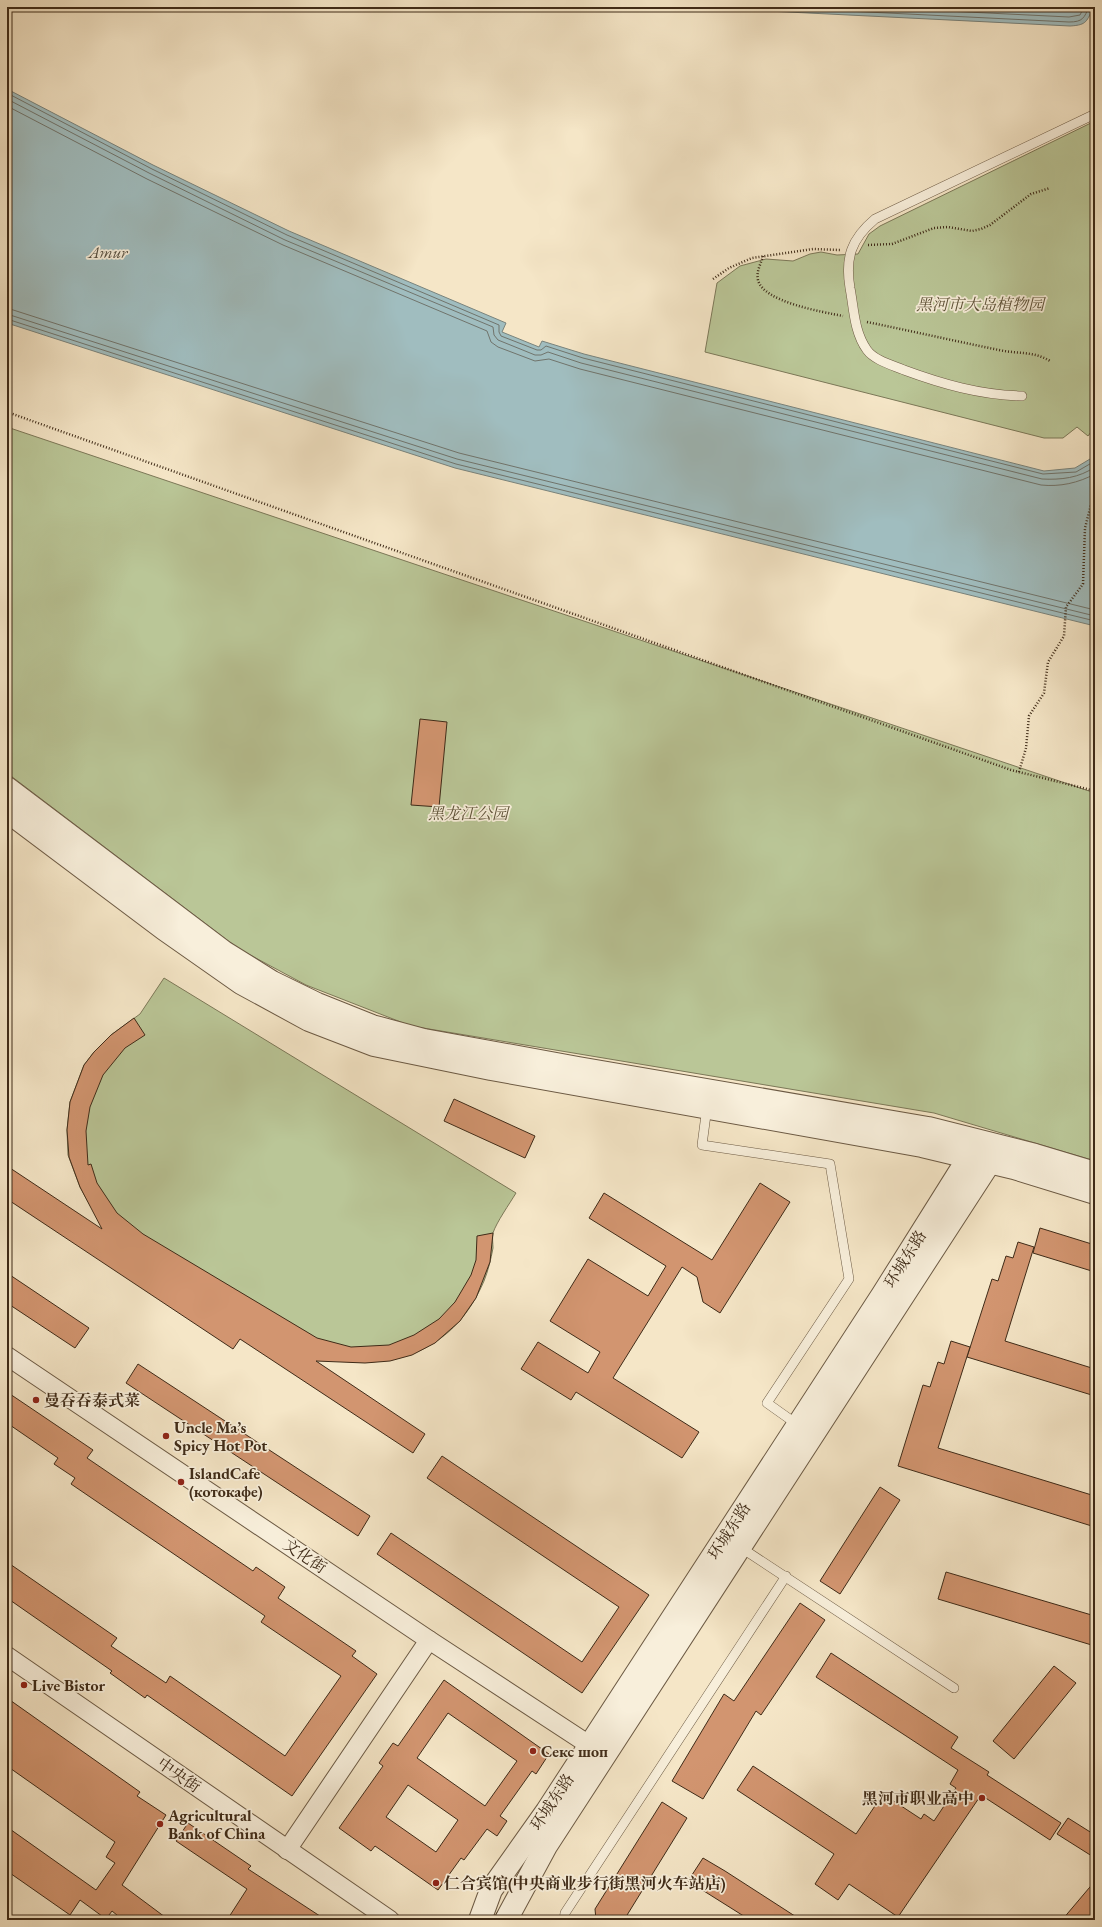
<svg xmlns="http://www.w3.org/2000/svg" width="1102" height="1927" viewBox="0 0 1102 1927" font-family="'EB Garamond','Noto Serif SC',serif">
  <rect width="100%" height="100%" fill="#f5e6c7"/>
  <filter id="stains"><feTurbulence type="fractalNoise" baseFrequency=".005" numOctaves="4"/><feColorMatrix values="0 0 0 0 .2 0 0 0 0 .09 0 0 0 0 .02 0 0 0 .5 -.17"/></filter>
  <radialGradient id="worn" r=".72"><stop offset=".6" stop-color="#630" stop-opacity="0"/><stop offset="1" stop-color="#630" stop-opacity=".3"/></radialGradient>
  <g fill="#bac697" stroke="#7c7858">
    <polygon points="1095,121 1095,432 1091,432 1088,436 1077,427 1063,438 1044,438 705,352 717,283 740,266 766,259 793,261 810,254 821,252 837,255 858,254 869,234 880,226"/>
    <polygon points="7,427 1095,793 1095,1161 934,1113 411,1026 306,985 239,949 7,773"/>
    <path d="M164,978L516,1193C510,1203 496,1223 493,1233C492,1238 493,1244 493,1248C491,1259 488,1271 484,1281C455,1349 397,1371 327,1359L91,1207L80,1187L68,1155L67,1130L70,1102L84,1065L94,1052L111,1035L140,1014Z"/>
  </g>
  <g fill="#a0bdbf" stroke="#79837c">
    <path d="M687,7H1094C1086,21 1088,25 1070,26Z"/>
    <polygon points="7,89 153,165 289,231 506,323 502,332 539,347 542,341 584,354 1044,471 1075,468 1095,456 1095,626 455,468 7,323"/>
  </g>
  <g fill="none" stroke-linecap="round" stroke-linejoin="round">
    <g stroke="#70746c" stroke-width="1">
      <path d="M766,7L1069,22C1083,22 1084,18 1089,7"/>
      <polyline points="865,7 1069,17 1080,15 1084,7"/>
      <polyline points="984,7 1069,11 1075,11 1077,7"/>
      <polyline points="7,93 152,169 287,235 499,325 499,332 501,336 537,350 541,350 546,346 583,358 1043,474 1076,472 1095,461"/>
      <path d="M7,99L149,173L285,240L493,327L494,335L498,340L535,355H541L548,352L581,363L1042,479C1061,480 1079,478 1095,467"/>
      <path d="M7,106L147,179L283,245L487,331L491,342L498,347L535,361L549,359L580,369L1041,485C1060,487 1078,483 1095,474"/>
      <polyline points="7,308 459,453 1095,610"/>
      <polyline points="7,314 457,459 1095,616"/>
      <polyline points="7,319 456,464 1095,621"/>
    </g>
  </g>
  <g fill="#d29570" stroke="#3f2b18" fill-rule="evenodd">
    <polygon points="420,719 447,722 439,807 411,805"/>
    <polygon points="134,1018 145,1035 125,1048 103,1075 90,1107 86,1131 88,1165 91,1164 97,1183 117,1213 143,1234 317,1338 351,1347 389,1345 414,1335 439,1319 455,1302 471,1275 476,1260 477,1236 493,1233 490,1262 476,1298 460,1321 435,1343 412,1355 390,1361 365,1363 316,1361 425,1434 413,1453 240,1339 233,1349 7,1199 7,1166 102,1229 80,1187 69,1157 67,1130 70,1102 84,1065 94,1052 111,1035"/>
    <polygon points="454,1099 535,1136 525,1158 444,1121"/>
    <polygon points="760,1183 790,1202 720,1313 703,1302 697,1277 682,1267 613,1378 699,1432 682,1458 576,1392 571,1400 521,1369 538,1342 588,1373 600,1352 550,1321 588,1259 648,1296 666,1266 589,1218 604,1193 712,1260"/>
    <polygon points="1040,1228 1095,1245 1095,1272 1033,1253"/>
    <polygon points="1018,1242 1034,1247 1005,1341 1095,1369 1095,1396 967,1357 992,1279 998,1281 1006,1256 1013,1258"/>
    <polygon points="7,1273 89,1328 75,1348 7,1303"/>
    <polygon points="951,1341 970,1347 938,1448 1095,1496 1095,1527 898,1466 923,1385 930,1387 938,1362 944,1364"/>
    <polygon points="138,1364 370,1516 358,1536 126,1383"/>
    <polygon points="7,1392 93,1450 87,1458 253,1571 256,1567 285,1587 278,1598 356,1651 352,1656 377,1674 292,1796 147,1695 145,1698 110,1673 112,1671 7,1598 7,1562 117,1638 111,1646 166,1683 170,1676 285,1756 341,1676 261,1622 265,1616 71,1484 75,1478 54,1464 58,1458 7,1423"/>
    <polygon points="442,1456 649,1595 582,1693 377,1554 391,1533 582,1662 619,1607 427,1478"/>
    <polygon points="880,1487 900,1500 840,1594 820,1581"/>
    <polygon points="946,1572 1095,1616 1095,1646 938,1599"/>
    <polygon points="800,1603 825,1620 761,1715 756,1711 703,1799 672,1781 724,1694 734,1701"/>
    <polygon points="831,1653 958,1737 951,1748 989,1772 987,1775 1061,1823 1050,1840 981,1795 898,1917 849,1884 838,1900 815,1884 834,1854 737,1790 753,1766 856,1834 883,1794 921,1819 924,1814 934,1821 956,1788 950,1784 958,1770 816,1677"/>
    <polygon points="1054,1666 1076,1683 1014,1759 993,1741"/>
    <path d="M444,1680L549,1754L536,1774L532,1771L500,1816L507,1821L497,1836L487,1829L464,1860L461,1858L438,1890L375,1846L371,1851L339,1828L383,1766L379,1763L393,1743L398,1746ZM448,1713L517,1761L485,1806L417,1758ZM408,1785L458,1820L436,1852L386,1817Z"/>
    <polygon points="7,1698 140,1792 137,1796 166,1815 122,1885 169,1920 123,1920 112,1911 106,1919 80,1900 70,1915 7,1871 7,1827 96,1890 115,1863 106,1857 115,1842 7,1766"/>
    <polygon points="662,1802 687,1818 624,1920 596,1920 595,1909"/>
    <polygon points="1068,1818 1095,1835 1095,1858 1057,1834"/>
    <polygon points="188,1823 251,1866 248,1869 326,1920 227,1920 247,1889 176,1841"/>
    <polygon points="703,1858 725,1871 801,1920 750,1920 688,1881"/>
    <polygon points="1095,1881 1095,1920 1062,1920"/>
  </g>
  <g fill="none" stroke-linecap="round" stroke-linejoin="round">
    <g stroke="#6c5a44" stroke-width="10">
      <g id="service">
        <path d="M1022,396C980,395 942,384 904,370C892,365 874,360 867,350C854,332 854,309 850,288C845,258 851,239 875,219L1095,114"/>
        <polyline points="707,1107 702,1145 830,1164 849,1279 767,1403 798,1425"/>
        <polyline points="740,1547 954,1688"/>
        <polyline points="564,1920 565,1913 786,1576"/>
      </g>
    </g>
    <g stroke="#6c5a44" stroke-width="20">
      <g id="minor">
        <polyline points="7,1356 429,1640 600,1752"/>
        <polyline points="7,1656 390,1920"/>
        <polyline points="287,1850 429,1640"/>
      </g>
    </g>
    <g stroke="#6c5a44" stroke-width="24">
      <g id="tertiary">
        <polyline points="7,788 224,952 272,982 317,1004 372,1026 424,1040 578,1068 928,1128 1035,1155 1095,1173"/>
        <polyline points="7,811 164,929 241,983 309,1020 374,1045 491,1069 922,1146 1014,1168 1095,1193"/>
        <polyline points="480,1920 491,1890 547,1811 883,1294 969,1157 972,1145"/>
        <polyline points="506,1920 546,1846 990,1162 994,1150"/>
      </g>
    </g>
    <g stroke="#3f2b18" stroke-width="24">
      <polyline id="secondary" points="507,1919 507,1920"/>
    </g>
    <g stroke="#3f2b18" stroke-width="2.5" stroke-dasharray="1 2" stroke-linecap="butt">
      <polyline points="868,245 892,244 934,228 948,227 972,231 981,229 990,225 1031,194 1050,188"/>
      <path d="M763,256C761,264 756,271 758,280C763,302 823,312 843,316"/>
      <polyline points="713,279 729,268 752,258 813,249 840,250"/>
      <path d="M867,322C911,331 955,341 999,350C1017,354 1034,351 1050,361"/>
      <polyline points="7,412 1011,770 1095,791"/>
      <polyline points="1019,772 1026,748 1029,716 1044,693 1048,662 1064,636 1066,607 1083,584 1085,528 1095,489"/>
    </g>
    <use href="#service" stroke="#f8efdb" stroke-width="9"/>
    <use href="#minor" stroke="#f8efdb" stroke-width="18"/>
    <use href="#tertiary" stroke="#f8efdb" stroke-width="22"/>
    <use href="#secondary" stroke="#f8efdb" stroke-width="22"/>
  </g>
  <g fill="#8f2418" stroke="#f8efdb" stroke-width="1.5">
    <circle cx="36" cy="1400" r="4"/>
    <circle cx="166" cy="1436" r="4"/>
    <circle cx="181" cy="1482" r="4"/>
    <circle cx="24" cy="1685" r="4"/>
    <circle cx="533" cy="1751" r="4"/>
    <circle cx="982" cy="1798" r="4"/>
    <circle cx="160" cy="1824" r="4"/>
    <circle cx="436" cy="1883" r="4"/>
  </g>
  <g text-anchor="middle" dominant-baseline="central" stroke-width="3.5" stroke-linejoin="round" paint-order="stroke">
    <g font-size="16" font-style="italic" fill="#5e5238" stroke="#f8efdb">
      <text x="980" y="304">黑河市大岛植物园</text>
      <text x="468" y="813">黑龙江公园</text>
    </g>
    <g font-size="16" fill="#3f2b18" stroke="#f8efdb">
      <text transform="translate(905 1259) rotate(-58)">环城东路</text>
      <text transform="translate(729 1531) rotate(-57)">环城东路</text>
      <text transform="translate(305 1556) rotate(34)">文化街</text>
      <text transform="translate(179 1775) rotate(35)">中央街</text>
      <text transform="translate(552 1802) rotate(-56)">环城东路</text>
    </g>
    <g font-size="16" font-weight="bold" fill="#3f2b18" stroke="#f8efdb" text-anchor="start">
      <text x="44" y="1400">曼吞吞泰式菜</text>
      <text x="174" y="1427">Uncle Ma’s<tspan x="174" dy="18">Spicy Hot Pot</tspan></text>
      <text x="189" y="1473">IslandCafe<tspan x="189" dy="18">(котокафе)</tspan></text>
      <text x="32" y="1685">Live Bistor</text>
      <text x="541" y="1751">Секс шоп</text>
      <text x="974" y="1798" text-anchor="end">黑河市职业高中</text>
      <text x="168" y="1815">Agricultural<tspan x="168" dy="18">Bank of China</tspan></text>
      <text x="444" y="1883">仁合宾馆(中央商业步行街黑河火车站店)</text>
    </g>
    <g font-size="17" font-style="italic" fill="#575042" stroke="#f8efdb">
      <text x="108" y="252">Amur</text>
    </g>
  </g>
  <rect width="1102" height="1927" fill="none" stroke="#f5e6c7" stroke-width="24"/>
  <rect x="8" y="8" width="1086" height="1911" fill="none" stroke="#3f2b18" stroke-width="2"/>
  <rect x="12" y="12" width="1078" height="1903" fill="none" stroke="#3f2b18"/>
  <rect width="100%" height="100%" filter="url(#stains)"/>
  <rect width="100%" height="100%" fill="url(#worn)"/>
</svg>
